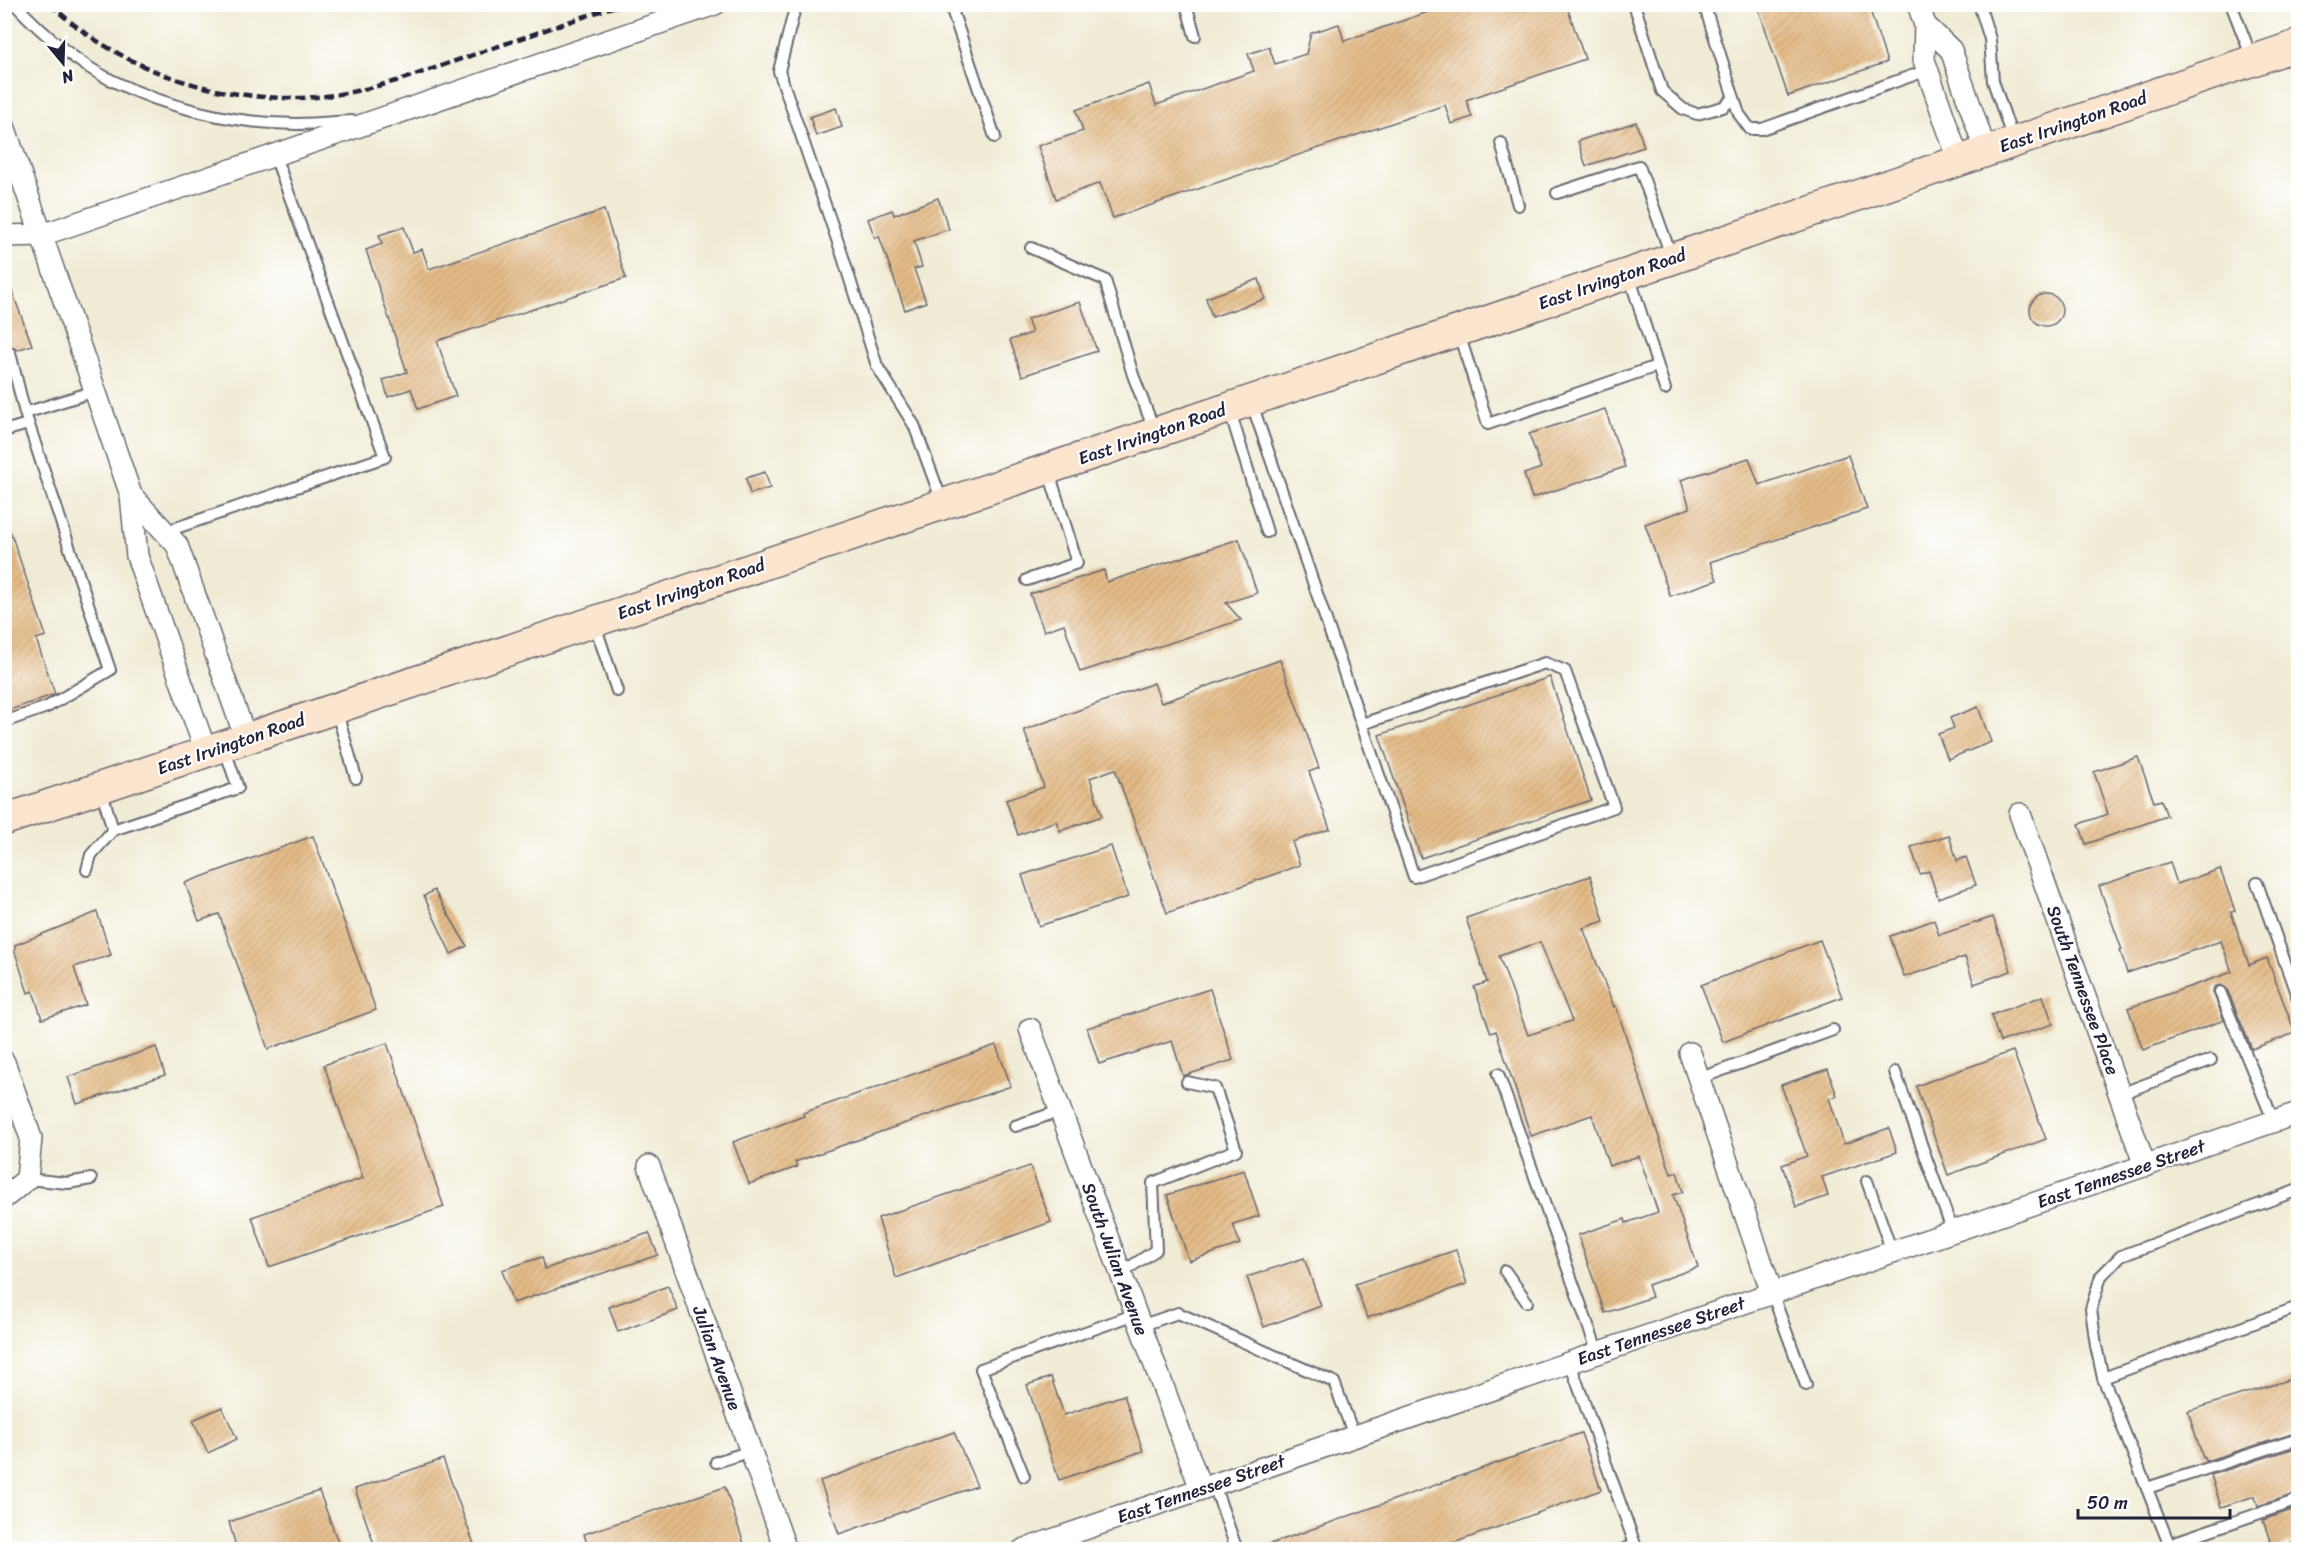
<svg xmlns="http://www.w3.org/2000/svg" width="2303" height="1554" viewBox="0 0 2303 1554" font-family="Sriracha,sans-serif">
  <defs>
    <pattern id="building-hatch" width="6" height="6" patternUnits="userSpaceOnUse" patternTransform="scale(1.5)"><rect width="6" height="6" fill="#e4bb87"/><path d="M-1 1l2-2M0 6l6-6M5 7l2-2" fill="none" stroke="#c3a075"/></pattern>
  </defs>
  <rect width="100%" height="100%" fill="#fff"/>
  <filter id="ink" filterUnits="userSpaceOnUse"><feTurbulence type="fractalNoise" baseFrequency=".0167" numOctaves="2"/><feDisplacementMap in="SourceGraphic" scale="12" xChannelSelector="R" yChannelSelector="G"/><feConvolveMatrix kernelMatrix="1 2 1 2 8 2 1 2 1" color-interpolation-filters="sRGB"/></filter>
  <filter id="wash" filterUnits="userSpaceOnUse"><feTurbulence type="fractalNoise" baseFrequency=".008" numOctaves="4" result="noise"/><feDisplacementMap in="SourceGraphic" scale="24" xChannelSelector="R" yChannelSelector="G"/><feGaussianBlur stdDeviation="1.35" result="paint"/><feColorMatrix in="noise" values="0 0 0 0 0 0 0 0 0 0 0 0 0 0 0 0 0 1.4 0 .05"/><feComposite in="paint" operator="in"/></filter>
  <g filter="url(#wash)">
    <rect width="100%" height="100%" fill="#f0ebd4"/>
    <g id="blocks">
      <g fill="url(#building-hatch)" fill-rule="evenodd">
        <polygon points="1451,4 1566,4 1585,59 1466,100 1472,117 1451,124 1445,105 1113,218 1100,183 1056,199 1038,146 1083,131 1076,110 1149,84 1156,105 1254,71 1248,54 1269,47 1275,64 1306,54 1311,33 1339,24 1344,41"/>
        <polygon points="1757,4 1868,4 1887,62 1788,96"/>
        <polygon points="836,108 842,127 816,136 810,117"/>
        <polygon points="1636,122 1644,147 1586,166 1578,141"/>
        <polygon points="938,198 949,229 914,241 922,267 914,269 926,302 905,310 879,236 875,238 868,219 892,210 894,215"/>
        <polygon points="604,210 626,278 437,341 456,396 418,409 411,389 388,397 383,380 407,372 366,250 382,244 379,235 404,227 413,252 422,249 429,269"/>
        <polygon points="6,275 32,345 17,350 11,346 4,348"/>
        <polygon points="1259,279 1265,299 1212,317 1206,298"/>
        <circle cx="2046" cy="310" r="16"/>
        <polygon points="1080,302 1097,351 1022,376 1010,340 1032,333 1027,319"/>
        <polygon points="1605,409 1625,467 1532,498 1524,474 1541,468 1529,434"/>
        <polygon points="1848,455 1867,509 1710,562 1717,580 1670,596 1645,524 1690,508 1681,480 1749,458 1759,485"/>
        <polygon points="765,472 770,488 750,494 746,478"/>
        <polygon points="7,522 46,636 36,639 55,694 4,712 4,523"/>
        <polygon points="1239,539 1257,593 1226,603 1241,620 1080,672 1064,624 1044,631 1030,594 1104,570 1107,582"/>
        <polygon points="1280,660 1319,768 1309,772 1330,829 1292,842 1300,865 1167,913 1115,769 1090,778 1102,816 1060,831 1056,821 1018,835 1006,800 1044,787 1024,730 1154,683 1161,703"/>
        <polygon points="1550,677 1591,800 1421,858 1379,735"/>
        <polygon points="1978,707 1991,742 1948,759 1938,734 1954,728 1950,718"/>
        <polygon points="2138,757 2154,802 2161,800 2167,816 2086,844 2079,824 2108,814 2094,772"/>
        <polygon points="1949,835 1957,861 1966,857 1976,885 1938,898 1929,871 1920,874 1911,847"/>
        <polygon points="313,836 376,1010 268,1049 219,914 199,921 185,883"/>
        <polygon points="1111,846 1128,897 1039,926 1022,875"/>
        <polygon points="2170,862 2177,884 2220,869 2235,911 2231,912 2249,965 2267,958 2295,1033 2252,1049 2227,989 2220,985 2214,987 2213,992 2224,1020 2143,1050 2128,1008 2232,972 2221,941 2127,973 2120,950 2122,950 2099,886"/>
        <path d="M1590,876L1604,921L1583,928L1614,1007L1616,1006L1671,1174L1677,1172L1683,1192L1673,1195L1698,1267L1648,1285L1652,1297L1605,1313L1578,1235L1625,1219L1626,1223L1658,1212L1639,1156L1609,1166L1592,1115L1531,1136L1496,1031L1491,1033L1474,987L1487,982L1466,918ZM1540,942L1572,1021L1528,1035L1499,956Z"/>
        <polygon points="434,890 467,946 451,954 424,896"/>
        <polygon points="97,912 111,955 74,967 86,1005 42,1019 33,991 28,993 15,952 15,945"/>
        <polygon points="1993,917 2011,971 1974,984 1965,957 1904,977 1890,936 1934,920 1939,935"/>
        <polygon points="1820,940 1842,997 1723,1042 1701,985"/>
        <polygon points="1210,989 1233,1060 1183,1076 1172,1041 1099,1064 1087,1028"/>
        <polygon points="2043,996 2053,1024 2000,1042 1991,1015"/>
        <polygon points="387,1043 444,1207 269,1267 252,1217 363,1178 324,1065"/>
        <polygon points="996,1045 1011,1086 795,1162 797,1167 749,1184 733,1142 804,1116 803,1113"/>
        <polygon points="156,1047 165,1075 77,1104 68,1077"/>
        <polygon points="2013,1051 2046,1139 1948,1175 1916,1086"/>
        <polygon points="1828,1069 1837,1096 1829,1098 1844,1144 1889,1128 1897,1152 1822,1177 1828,1196 1796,1207 1782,1165 1807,1156 1781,1085"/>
        <polygon points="1030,1166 1051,1222 896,1278 878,1218"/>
        <polygon points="1244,1170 1259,1216 1233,1224 1240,1244 1189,1261 1167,1195"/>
        <polygon points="649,1233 658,1255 513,1303 502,1270 542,1257 545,1269"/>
        <polygon points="1456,1250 1467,1284 1367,1318 1355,1284"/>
        <polygon points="1304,1258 1321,1306 1264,1327 1247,1277"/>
        <polygon points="668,1286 678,1310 618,1332 609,1307"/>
        <polygon points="1051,1377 1064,1415 1124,1395 1143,1451 1059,1480 1027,1385"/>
        <polygon points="2298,1377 2298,1432 2206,1461 2205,1457 2203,1458 2188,1411"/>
        <polygon points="222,1407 237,1439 208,1453 193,1420"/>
        <polygon points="954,1432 977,1486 839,1534 820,1481"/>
        <polygon points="1581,1433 1601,1490 1434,1550 1262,1550 1262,1547"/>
        <polygon points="2298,1447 2298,1493 2258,1506 2255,1496 2221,1507 2211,1475"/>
        <polygon points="443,1459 476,1550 376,1550 355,1489"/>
        <polygon points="725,1487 746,1550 589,1550 584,1534"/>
        <polygon points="319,1491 341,1550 237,1550 229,1522"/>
        <polygon points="2298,1508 2298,1541 2273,1550 2263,1520"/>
      </g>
    </g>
  </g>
  <g filter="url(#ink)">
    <use href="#blocks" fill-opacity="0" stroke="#6a6871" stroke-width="1.5"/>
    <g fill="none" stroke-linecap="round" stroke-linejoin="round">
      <g stroke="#6a6871" stroke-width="14">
        <g id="lane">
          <path d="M15,4C42,33 75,62 111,80C167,108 235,124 297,124C315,124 333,122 352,121"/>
          <polyline points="796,4 779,71 842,254 877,366 914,425 943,504"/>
          <polyline points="950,4 995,137"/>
          <polyline points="1186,4 1195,36"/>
          <polyline points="1634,4 1662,91 1683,109 1697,114 1723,107 1734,98"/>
          <polyline points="1704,4 1739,114 1750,129 1762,129 1928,70"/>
          <polyline points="1979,4 1990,39 1993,81 2013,140"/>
          <polyline points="2231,4 2252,58"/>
          <polyline points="1501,143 1518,205"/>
          <polyline points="1557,193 1639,166 1672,258"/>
          <polyline points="1031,248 1105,280 1133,375 1155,432"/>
          <polyline points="1629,275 1665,389"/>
          <polyline points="1458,331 1488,424 1657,366"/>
          <polyline points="10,353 25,413"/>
          <polyline points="1252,404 1414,877 1614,807 1565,671 1545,663 1362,724"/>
          <polyline points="1229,408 1267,532"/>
          <polyline points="4,431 28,424"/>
          <polyline points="164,532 385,457 275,156"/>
          <polyline points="1027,580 1077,563 1048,469"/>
          <polyline points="594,622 617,691"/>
          <polyline points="336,709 356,778"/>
          <polyline points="4,722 47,707 110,670 25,413 95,391"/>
          <polyline points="113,830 238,788 224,747"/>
          <polyline points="87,870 91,855 113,830 101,789"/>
          <polyline points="2257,883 2298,999"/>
          <polyline points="2220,992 2274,1122"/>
          <polyline points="1895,1072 1953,1232"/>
          <polyline points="1498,1074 1598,1353"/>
          <polyline points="1698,1079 1833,1030"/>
          <polyline points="2120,1094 2211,1060"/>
          <polyline points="1015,1126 1060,1111"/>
          <polyline points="27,1179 68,1183 91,1179"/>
          <polyline points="1867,1181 1892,1252"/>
          <polyline points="2298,1190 2121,1256 2101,1276 2091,1309 2096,1346 2103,1378 2169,1544 2298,1500"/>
          <polyline points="1505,1271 1527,1302"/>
          <polyline points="1121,1273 1156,1250 1153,1183 1236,1150 1215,1088 1187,1082"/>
          <polyline points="1772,1293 1806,1385"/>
          <polyline points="1140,1326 1178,1313 1334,1382 1354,1436"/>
          <polyline points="1570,1363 1637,1550"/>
          <polyline points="2103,1378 2298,1307"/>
          <polyline points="716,1462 751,1451"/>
          <polyline points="1024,1476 981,1369 1136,1314"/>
          <polyline points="1214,1485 1237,1550"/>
          <polyline points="2147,1488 2298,1439"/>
          <polyline points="1622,1550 1635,1545"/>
        </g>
      </g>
      <g stroke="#6a6871" stroke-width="24">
        <g id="street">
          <polyline points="1918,4 1925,25"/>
          <polyline points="4,126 131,495"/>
          <polyline points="1959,161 1924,60 1925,25 1951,50 1986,152"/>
          <polyline points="4,236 42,235 715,4"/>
          <polyline points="206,752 137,556 131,495 177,545 246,739"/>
          <polyline points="2020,814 2145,1166"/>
          <polyline points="1030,1029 1201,1489"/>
          <polyline points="1690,1053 1772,1293"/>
          <polyline points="4,1062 31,1138 27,1179 4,1198"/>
          <polyline points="649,1166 786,1550"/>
          <polyline points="1023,1550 2298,1113"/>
        </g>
      </g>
      <g stroke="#6a6871" stroke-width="33">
        <polyline id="secondary" points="4,820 1672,259 2298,45"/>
      </g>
      <use href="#lane" stroke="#fff" stroke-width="10"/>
      <use href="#street" stroke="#fff" stroke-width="21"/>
      <use href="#secondary" stroke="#fbe5cf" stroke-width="30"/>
      <path stroke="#22223b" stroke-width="4.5" stroke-dasharray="9 4.5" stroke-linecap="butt" d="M50,4C117,67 209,100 301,98C335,97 367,89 400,80L621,4"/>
    </g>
  </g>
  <g text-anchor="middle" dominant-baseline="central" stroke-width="4.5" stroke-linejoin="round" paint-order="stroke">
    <g font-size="18" fill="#22223b" stroke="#fff">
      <text transform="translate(2073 122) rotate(-19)">East Irvington Road</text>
      <text transform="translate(1612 279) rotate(-19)">East Irvington Road</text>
      <text transform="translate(1152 434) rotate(-19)">East Irvington Road</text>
      <text transform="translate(691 589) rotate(-19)">East Irvington Road</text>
      <text transform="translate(231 744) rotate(-19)">East Irvington Road</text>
      <text transform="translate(2083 990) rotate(70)">South Tennessee Place</text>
      <text transform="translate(2121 1174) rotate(-19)">East Tennessee Street</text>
      <text transform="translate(1115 1259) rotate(70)">South Julian Avenue</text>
      <text transform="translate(1661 1331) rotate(-19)">East Tennessee Street</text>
      <text transform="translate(717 1358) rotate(70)">Julian Avenue</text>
      <text transform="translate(1201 1489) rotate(-19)">East Tennessee Street</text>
    </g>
  </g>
  <rect width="2303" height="1554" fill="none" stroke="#fff" stroke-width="24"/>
  <g transform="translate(63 63) rotate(161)" stroke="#ffffff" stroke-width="4.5" paint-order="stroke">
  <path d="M0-4.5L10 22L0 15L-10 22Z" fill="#22223b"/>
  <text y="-9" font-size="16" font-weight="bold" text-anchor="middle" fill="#22223b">N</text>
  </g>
  <path d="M2078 1509v9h152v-9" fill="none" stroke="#22223b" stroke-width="3"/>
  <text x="2087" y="1509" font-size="18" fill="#22223b" stroke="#ffffff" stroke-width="4.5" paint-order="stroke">50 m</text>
</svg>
